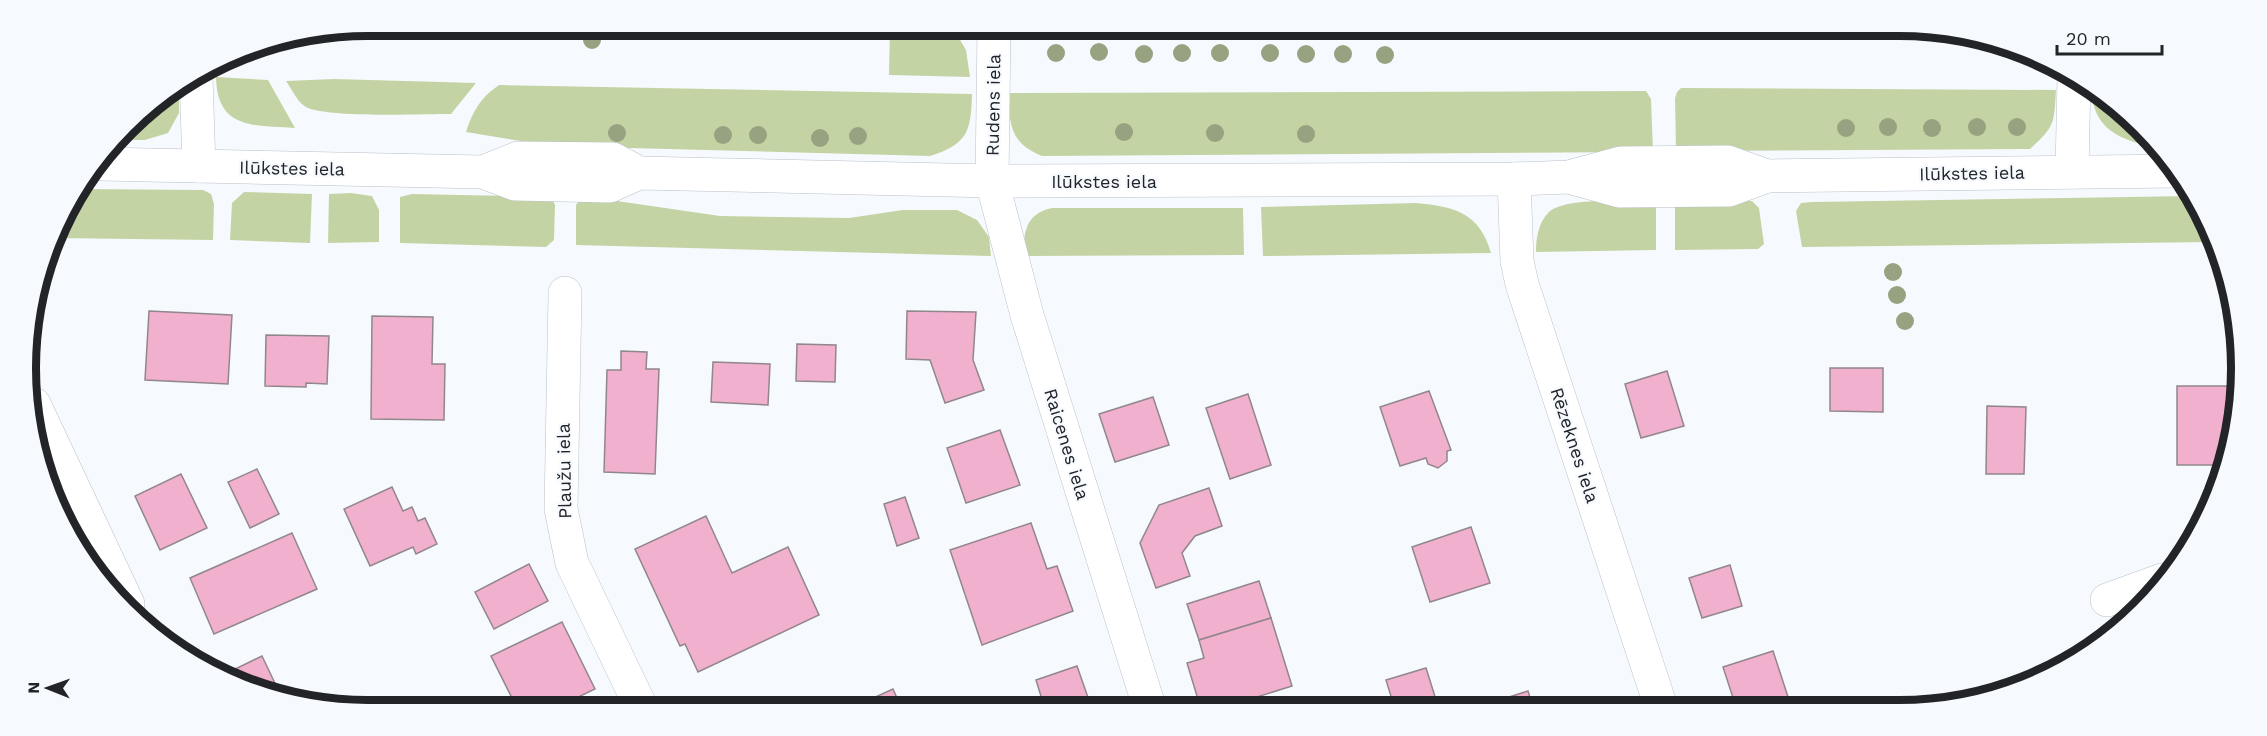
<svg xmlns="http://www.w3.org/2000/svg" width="2267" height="736" viewBox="0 0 2267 736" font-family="'Work Sans',sans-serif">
  <rect width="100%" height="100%" fill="#f6faff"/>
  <g fill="#c4d3a3">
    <polygon points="890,28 953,28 966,50 970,77 889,75"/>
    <path d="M216,77L268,80L295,128C254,125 217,130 216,77Z"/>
    <path d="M334,79L476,83L451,114C423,114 326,118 306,107C297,102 292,89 286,81Z"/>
    <path d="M499,85L972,94C971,131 968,144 930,156L551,146L466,132C472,112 481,97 499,85Z"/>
    <path d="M2091,86H2092L2153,147C2116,139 2092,127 2091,86Z"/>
    <polygon points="179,88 179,113 168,133 145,140 119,140 142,111"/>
    <path d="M1681,88L2056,90C2054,124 2055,126 2030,149L1676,151L1675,98L1677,92Z"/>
    <path d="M1646,91L1651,99L1653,152L1042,156C1010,143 1009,125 1009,93Z"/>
    <polygon points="82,189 203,190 211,194 214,204 213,240 54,238 61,216"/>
    <polygon points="244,192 312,194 310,243 230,240 232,203"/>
    <polygon points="351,193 372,196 379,210 379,242 328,243 329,194"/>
    <polygon points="412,194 551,197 555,205 554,240 546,247 400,243 400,197"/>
    <polygon points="2192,196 2211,242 1802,247 1796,211 1801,203 1812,202"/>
    <polygon points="579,201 617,201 720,216 849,218 903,210 957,210 977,220 989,237 991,256 576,245 576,205"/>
    <path d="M1656,201V250L1536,252C1536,239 1538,223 1549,212C1566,196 1632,202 1656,201Z"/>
    <polygon points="1675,201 1752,201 1759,208 1764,244 1758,249 1675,250"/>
    <path d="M1416,203C1455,207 1479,212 1491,253L1263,256L1261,207Z"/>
    <path d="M1052,208H1243L1244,255L1023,256C1024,232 1025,214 1052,208Z"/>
  </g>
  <g fill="#f0b0ce" stroke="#91878b" stroke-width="1.5">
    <polygon points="149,311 232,315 228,384 145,380"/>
    <polygon points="907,311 976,312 973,360 984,390 945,403 930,360 906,359"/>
    <polygon points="372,316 433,317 432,364 445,364 444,420 371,419"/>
    <polygon points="266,335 329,336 327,384 306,383 306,387 265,386"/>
    <polygon points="797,344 836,345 835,382 796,381"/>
    <polygon points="621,351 647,352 646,369 659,369 655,474 604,472 607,370 621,370"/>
    <polygon points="713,362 770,364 768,405 711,402"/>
    <polygon points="1830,368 1883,368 1883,412 1830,411"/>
    <polygon points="1667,371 1684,426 1641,438 1625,384"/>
    <polygon points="2177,386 2235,386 2235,435 2224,465 2177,465"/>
    <polygon points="1429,391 1451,450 1447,451 1447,461 1438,468 1428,464 1426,458 1400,466 1380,407"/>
    <polygon points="1248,394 1271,465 1230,479 1206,408"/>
    <polygon points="1153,397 1169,445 1115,462 1099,414"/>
    <polygon points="1987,406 2026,407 2024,474 1986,474"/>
    <polygon points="1000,430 1020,485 966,503 947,448"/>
    <polygon points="257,469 279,514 250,528 228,482"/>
    <polygon points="181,474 207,528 160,550 135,496"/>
    <polygon points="392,487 403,511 412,507 418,521 425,518 437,544 416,554 413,547 370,566 344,509"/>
    <polygon points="1209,488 1222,526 1195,536 1182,553 1190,576 1156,588 1140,543 1159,505"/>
    <polygon points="905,497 919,538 897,546 884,504"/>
    <polygon points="706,516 732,573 788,547 819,615 698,672 685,644 680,646 635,549"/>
    <polygon points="1031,523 1047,569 1057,566 1073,611 982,645 950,550"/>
    <polygon points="1471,527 1490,583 1430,602 1412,547"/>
    <polygon points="292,533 317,589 214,634 190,578"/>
    <polygon points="529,564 548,601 494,629 475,592"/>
    <polygon points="1730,565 1742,606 1702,618 1689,578"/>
    <polygon points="1259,581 1271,618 1199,640 1187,604"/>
    <polygon points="1271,618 1292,686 1228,706 1200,706 1187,663 1204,658 1199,640"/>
    <polygon points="562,622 595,689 564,704 515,704 491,656"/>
    <polygon points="1773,651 1791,706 1736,707 1723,667"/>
    <polygon points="262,656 281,696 227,673"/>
    <polygon points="1077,666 1091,706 1044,706 1036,680"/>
    <polygon points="1426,668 1438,706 1394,706 1386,680"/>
    <polygon points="893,689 900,705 858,705"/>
    <polygon points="1528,691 1533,707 1481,706"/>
  </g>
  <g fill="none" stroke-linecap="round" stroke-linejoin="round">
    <g stroke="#bac1c9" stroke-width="34">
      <g id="street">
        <polyline points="994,28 992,181 1027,315 1149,706"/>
        <polyline points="196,77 199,166"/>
        <polyline points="2072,172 2074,77"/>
        <polyline points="1514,179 1517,261 1522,284 1661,707"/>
        <polyline points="565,293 561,509 572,563 640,705"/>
        <polyline points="34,404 128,604"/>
        <polyline points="2107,600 2162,580"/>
      </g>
    </g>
    <g stroke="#bac1c9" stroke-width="34">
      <g id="secondary">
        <polyline points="101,164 483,172 515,184 610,186 639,173 992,181 1514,179 1569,177 1621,163 1728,162 1767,176 2177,171"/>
        <polyline points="483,172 518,158 613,159 639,173"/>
        <polyline points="1569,177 1620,191 1729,190 1767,176"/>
      </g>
    </g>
    <use href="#street" stroke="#fff" stroke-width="33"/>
    <use href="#secondary" stroke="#fff" stroke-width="33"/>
  </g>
  <g fill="#97a280">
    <circle cx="592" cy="40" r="9"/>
    <circle cx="1099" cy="52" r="9"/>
    <circle cx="1056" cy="53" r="9"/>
    <circle cx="1182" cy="53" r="9"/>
    <circle cx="1220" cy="53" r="9"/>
    <circle cx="1270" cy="53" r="9"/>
    <circle cx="1144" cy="54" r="9"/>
    <circle cx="1306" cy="54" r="9"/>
    <circle cx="1343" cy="54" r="9"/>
    <circle cx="1385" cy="55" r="9"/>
    <circle cx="1888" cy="127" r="9"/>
    <circle cx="1977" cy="127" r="9"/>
    <circle cx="2017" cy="127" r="9"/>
    <circle cx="1846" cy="128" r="9"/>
    <circle cx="1932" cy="128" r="9"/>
    <circle cx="1124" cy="132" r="9"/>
    <circle cx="617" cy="133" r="9"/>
    <circle cx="1215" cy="133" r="9"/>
    <circle cx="1306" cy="134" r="9"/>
    <circle cx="723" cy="135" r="9"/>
    <circle cx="758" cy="135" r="9"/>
    <circle cx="858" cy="136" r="9"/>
    <circle cx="820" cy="138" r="9"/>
    <circle cx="1893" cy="272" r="9"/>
    <circle cx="1897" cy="295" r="9"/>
    <circle cx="1905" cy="321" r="9"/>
  </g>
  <g text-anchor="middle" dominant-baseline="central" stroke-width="4.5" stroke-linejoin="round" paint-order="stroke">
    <g font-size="18" fill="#222427" stroke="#f6faff">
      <text transform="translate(993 105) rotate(-89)">Rudens iela</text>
      <text transform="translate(292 168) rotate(1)">Ilūkstes iela</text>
      <text transform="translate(1972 173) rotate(-1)">Ilūkstes iela</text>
      <text x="1104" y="181">Ilūkstes iela</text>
      <text transform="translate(1067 444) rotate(73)">Raicenes iela</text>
      <text transform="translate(1575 445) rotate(72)">Rēzeknes iela</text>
      <text transform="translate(564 471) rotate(-91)">Plaužu iela</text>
    </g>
  </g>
  <path d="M0 0H2267V736H0ZM368 36H1899A332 332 0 0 1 2231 368V368A332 332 0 0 1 1899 700H368A332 332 0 0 1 36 368V368A332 332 0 0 1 368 36Z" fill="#f6faff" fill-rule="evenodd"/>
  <path fill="none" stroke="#222427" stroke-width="8" d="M368 36H1899A332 332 0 0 1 2231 368V368A332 332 0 0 1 1899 700H368A332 332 0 0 1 36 368V368A332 332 0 0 1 368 36Z"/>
  <g transform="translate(48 688) rotate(271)" stroke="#f6faff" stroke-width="4.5" paint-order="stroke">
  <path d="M0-4.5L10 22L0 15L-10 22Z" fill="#222427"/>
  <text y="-9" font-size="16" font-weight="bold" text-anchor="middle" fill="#222427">N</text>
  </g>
  <path d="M2057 45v9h105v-9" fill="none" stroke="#222427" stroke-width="3"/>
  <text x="2066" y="45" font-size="18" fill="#222427" stroke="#f6faff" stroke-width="4.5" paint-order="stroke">20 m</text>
</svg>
